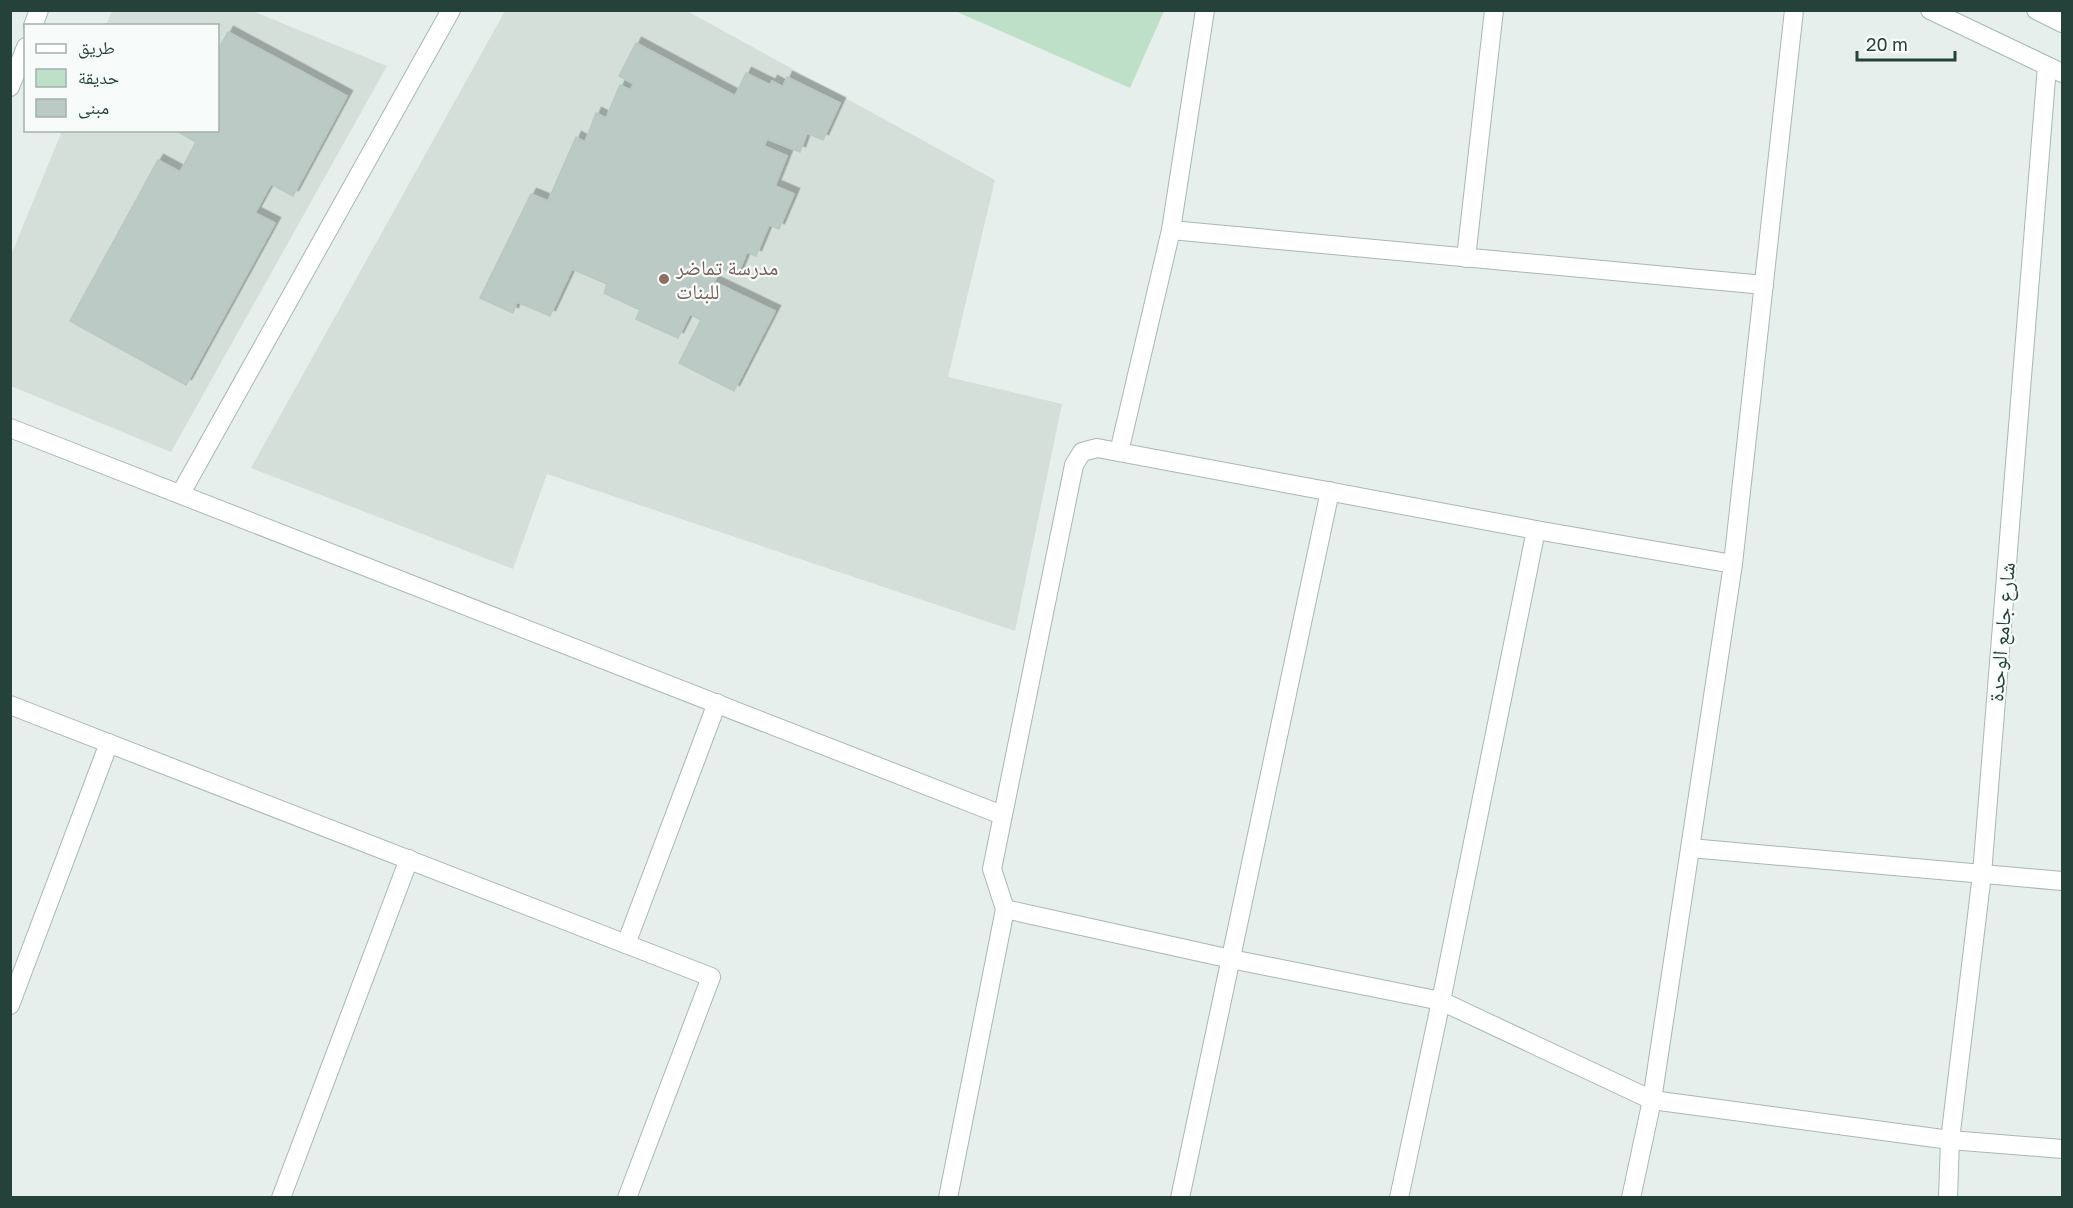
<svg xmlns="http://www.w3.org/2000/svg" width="2073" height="1208" viewBox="0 0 2073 1208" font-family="'Golos Text','Noto Naskh Arabic',sans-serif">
  <defs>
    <filter id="shadow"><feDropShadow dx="5.5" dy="-5.5" stdDeviation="0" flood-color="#0004"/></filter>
  </defs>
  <rect width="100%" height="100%" fill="#e6efeb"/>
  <g fill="#d4dfda">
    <polygon points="112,11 252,11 387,66 171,452 11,386 11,255 62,131 218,130 218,26 106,25"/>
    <polygon points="505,11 687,11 995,180 948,377 1062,404 1015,631 547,474 513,569 251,468"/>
  </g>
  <polygon fill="#bfe0c8" points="955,11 1164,10 1164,11 1130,88"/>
  <g fill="#bbcac4" stroke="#b8c9c2" stroke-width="1.5" filter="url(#shadow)">
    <polygon points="228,32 347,96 293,196 271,184 255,213 275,223 186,385 70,321 158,160 180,172 196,142 175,130 218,130 218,50"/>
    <polygon points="636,43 735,96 746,73 770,85 772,81 783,87 787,77 840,103 823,140 807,133 800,152 767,139 764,146 787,156 775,186 794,194 779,229 769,225 756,256 747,252 737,276 721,268 714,282 775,311 734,391 679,363 701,320 690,314 678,338 636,319 640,310 604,293 607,284 572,269 550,316 517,302 513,313 480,298 531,194 548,201 576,137 585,142 596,113 606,118 620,85 630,90 634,84 619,76"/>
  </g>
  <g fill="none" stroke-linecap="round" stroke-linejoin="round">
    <g stroke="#a8b8b2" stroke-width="20">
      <g id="minor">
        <polyline points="1171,230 1764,285"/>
        <polyline points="1466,258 1494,10"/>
        <polyline points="10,428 1002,815"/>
        <polyline points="1119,452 1171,230 1205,10"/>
        <polyline points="181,493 451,10"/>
        <polyline points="10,705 711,977 627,1198"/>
        <polyline points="1690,848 2062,881"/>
        <polyline points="1005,909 1231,959 1441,1001 1652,1100 1950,1140 2062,1149"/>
        <polyline points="626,944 717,703"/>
        <polyline points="10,1005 109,743"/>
        <polyline points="281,1198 409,859"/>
        <polyline points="948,1198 1005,909 992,869 1074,465 1082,452 1097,448 1536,530 1733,564"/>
        <polyline points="1180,1198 1330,491"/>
        <polyline points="1399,1198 1441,1001 1536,530"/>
        <polyline points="1631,1198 1652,1100 1733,564 1794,10"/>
        <polyline points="1948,1198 1950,1140 1982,874 2047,66"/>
      </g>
    </g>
    <g stroke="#a4bbb3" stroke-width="20">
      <g id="secondary">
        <polyline points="1930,10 2062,73"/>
        <polyline points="2036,10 2062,23"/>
        <polyline points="33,26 39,10"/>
        <polyline points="10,87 26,47"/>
      </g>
    </g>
    <use href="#minor" stroke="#fff" stroke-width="18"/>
    <use href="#secondary" stroke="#fff" stroke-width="18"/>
  </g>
  <circle fill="#8d6e63" stroke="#f7fbf9" stroke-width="2" cx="664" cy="279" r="6"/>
  <g text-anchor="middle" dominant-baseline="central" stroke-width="4.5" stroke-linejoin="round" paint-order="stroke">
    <g font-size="21" fill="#785e54" stroke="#f7fbf9" text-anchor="start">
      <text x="676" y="267">مدرسة تماضر<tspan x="676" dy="24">للبنات</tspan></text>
    </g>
    <g font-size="21" fill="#24423a" stroke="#f7fbf9">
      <text transform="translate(2001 632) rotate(-85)">شارع جامع الوحدة</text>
    </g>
  </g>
  <rect width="2073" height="1208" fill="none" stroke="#24423a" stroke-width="24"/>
  <rect x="24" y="24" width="195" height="108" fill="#f7fbf9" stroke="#a3b1ad" stroke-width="1.5"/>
  <rect x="36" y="44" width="30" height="9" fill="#ffffff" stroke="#a3b1ad" stroke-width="1.5"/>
  <text x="78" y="54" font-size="18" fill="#24423a">طريق</text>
  <rect x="36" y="69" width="30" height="18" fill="#bfe0c8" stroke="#a3b1ad" stroke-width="1.5"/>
  <text x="78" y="84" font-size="18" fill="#24423a">حديقة</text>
  <rect x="36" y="99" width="30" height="18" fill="#bbcac4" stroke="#a3b1ad" stroke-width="1.5"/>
  <text x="78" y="114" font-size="18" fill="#24423a">مبنى</text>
  <path d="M1857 51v9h98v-9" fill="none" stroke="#24423a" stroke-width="3"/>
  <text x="1866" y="51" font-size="18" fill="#24423a" stroke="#f7fbf9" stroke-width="4.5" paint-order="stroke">20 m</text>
</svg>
